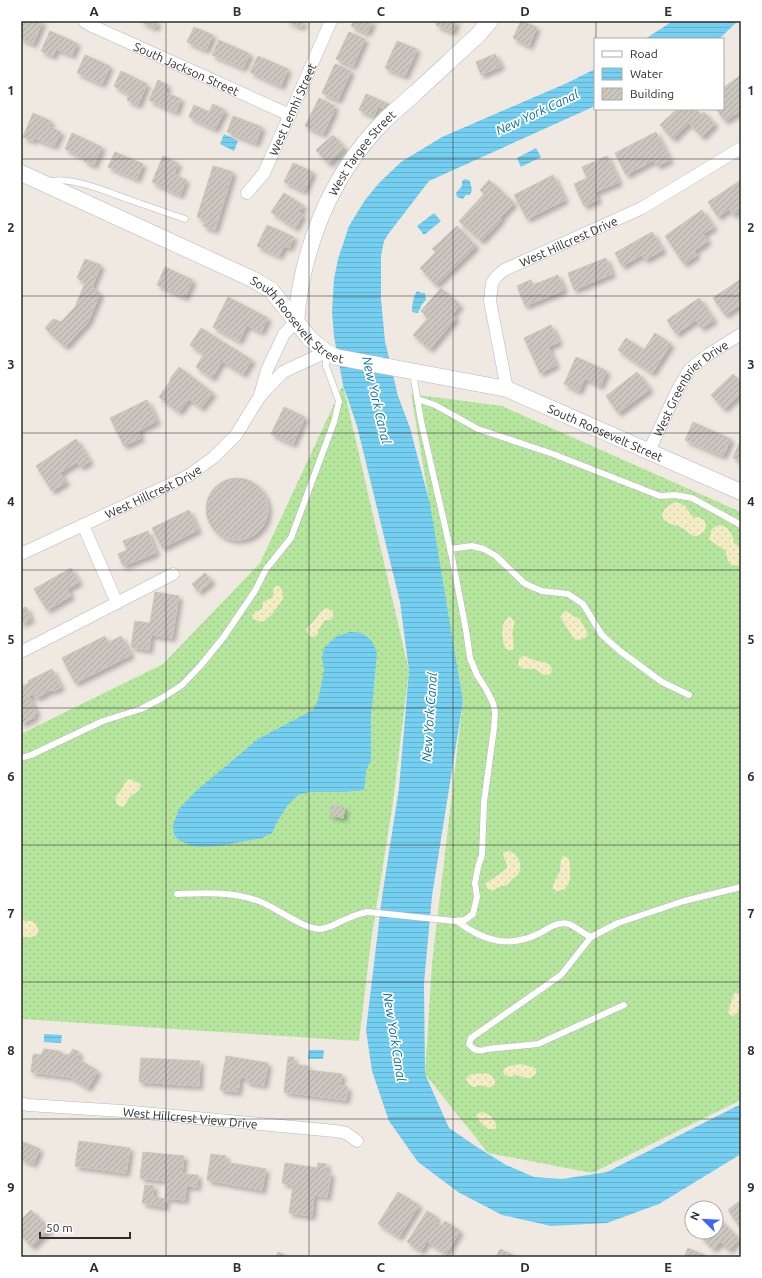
<svg xmlns="http://www.w3.org/2000/svg" width="762" height="1278" viewBox="0 0 762 1278" font-family="Ubuntu,sans-serif">
  <defs>
    <pattern id="grass-dots" width="8" height="8" patternUnits="userSpaceOnUse"><rect width="8" height="8" fill="#b6e59e"/><path d="M2 2h.1M6 6h.1" fill="none" stroke="#9dc588" stroke-width="1.8" stroke-linecap="round"/></pattern>
    <pattern id="sand-dots" width="8" height="8" patternUnits="userSpaceOnUse"><rect width="8" height="8" fill="#f3ecc5"/><path d="M2 2h.1M6 6h.1" fill="none" stroke="#d1cbaa" stroke-width="1.8" stroke-linecap="round"/></pattern>
    <pattern id="water-rules" width="6" height="5" patternUnits="userSpaceOnUse"><rect width="6" height="5" fill="#75cff0"/><path d="M0 2.5h6" fill="none" stroke="#66b2ce"/></pattern>
    <pattern id="building-hatch" width="6" height="6" patternUnits="userSpaceOnUse"><rect width="6" height="6" fill="#cbc7bf"/><path d="M-1 1l2-2M0 6l6-6M5 7l2-2" fill="none" stroke="#afaba4"/></pattern>
    <filter id="shadow"><feDropShadow dx="3.5" dy="3.5" stdDeviation="2" flood-color="#0004"/></filter>
  </defs>
  <rect width="100%" height="100%" fill="#efe9e1"/>
  <g fill="url(#grass-dots)">
    <polygon points="343,385 409,671 393,802 371,941 359,1041 21,1019 21,734 163,664 260,563"/>
    <polygon points="411,394 502,406 741,512 741,1100 592,1173 488,1153 425,1074 432,963 463,701"/>
  </g>
  <g fill="url(#sand-dots)">
    <path d="M677,502L685,506L693,517C696,517 699,517 702,519C711,524 703,537 694,536C690,535 687,531 684,529C678,524 656,524 664,510C667,506 672,503 677,502Z"/>
    <path d="M718,525C729,525 732,535 735,544L741,547V564C728,570 728,559 725,550L712,542L709,539L712,529Z"/>
    <path d="M275,586H279C286,594 283,599 278,606C272,614 271,617 262,622L255,620L253,618L252,615L256,611L262,609L263,602L273,597V591Z"/>
    <polygon points="326,608 332,610 334,615 331,620 325,620 319,629 317,635 314,637 309,636 306,629 315,620 322,610"/>
    <path d="M565,611C569,612 570,614 573,616C578,619 576,615 580,619C582,623 587,631 588,635C584,639 580,641 574,639L560,617Z"/>
    <path d="M510,616L515,623C509,636 516,641 513,650H507C501,642 499,622 510,616Z"/>
    <path d="M523,656C528,656 530,659 534,660C539,662 545,661 549,665C554,668 552,676 545,675C541,675 539,670 534,669C528,668 521,671 518,664C518,660 519,658 523,656Z"/>
    <path d="M130,779L141,784C139,795 133,792 129,798C126,802 126,804 123,807L119,806L116,803C115,796 117,795 121,790C123,787 124,783 127,780Z"/>
    <path d="M509,851C518,854 524,865 518,874C517,876 515,877 513,878C509,883 508,886 501,886L496,889L491,891L487,888L485,884L498,875L507,868C507,862 504,859 503,854L504,852Z"/>
    <path d="M563,856C572,858 569,862 570,869C571,876 570,884 564,890L556,891L553,889V885L560,871L561,859Z"/>
    <path d="M21,919C25,922 29,920 34,922C35,923 37,926 38,928C41,939 27,937 21,937Z"/>
    <polygon points="735,993 741,993 741,1009 734,1016 730,1015 728,1012 733,996"/>
    <path d="M520,1064L533,1067L536,1069V1073C526,1086 521,1070 511,1077L504,1075L503,1071L506,1067Z"/>
    <path d="M485,1073L490,1074L495,1080V1084C487,1093 483,1081 475,1087C470,1086 468,1084 466,1079C471,1071 477,1075 485,1073Z"/>
    <path d="M482,1112C489,1114 497,1120 496,1128L494,1129H488L480,1122L476,1116L479,1113Z"/>
  </g>
  <g fill="url(#water-rules)">
    <polygon points="673,21 738,21 719,39 645,39"/>
    <polygon points="595,69 595,106 429,181 389,233 384,241 381,256 381,299 385,341 398,396 410,428 430,504 463,701 432,896 424,983 425,1074 449,1128 477,1147 506,1165 534,1177 562,1179 607,1172 741,1104 741,1154 659,1204 607,1223 551,1226 502,1215 458,1192 418,1162 389,1121 372,1071 366,1030 382,897 399,788 409,671 400,602 357,426 343,385 334,337 332,312 334,279 338,259 349,226 365,200 379,183 401,162 442,137 567,83"/>
    <polygon points="224,134 238,141 234,151 220,144"/>
    <polygon points="536,148 541,157 521,167 517,158"/>
    <polygon points="465,179 470,181 472,190 470,195 466,195 463,199 457,197 456,193 462,186 462,181"/>
    <polygon points="434,213 441,221 424,235 417,226"/>
    <path d="M417,291L421,293H425L426,300L422,304L418,313L412,312C412,304 413,298 417,291Z"/>
    <polygon points="350,632 362,633 372,641 377,653 371,716 371,760 366,771 364,790 346,792 309,792 298,795 288,805 278,820 272,833 262,838 219,846 201,847 193,846 180,841 174,835 173,825 179,809 195,792 258,739 313,710 318,700 322,682 324,668 322,658 324,648 337,636"/>
    <polygon points="44,1034 62,1035 61,1043 44,1042"/>
    <polygon points="309,1050 324,1050 323,1059 308,1059"/>
  </g>
  <g fill="url(#building-hatch)" stroke="#cbc5ba" filter="url(#shadow)">
    <polygon points="21,21 43,21 33,44 21,39"/>
    <polygon points="139,21 158,21 155,28"/>
    <polygon points="286,21 304,21 301,27"/>
    <polygon points="354,21 373,21 367,33 351,26"/>
    <polygon points="437,21 457,21 452,32 436,25"/>
    <polygon points="521,21 537,27 529,46 513,38"/>
    <polygon points="194,27 213,35 206,50 187,42"/>
    <polygon points="50,31 77,43 72,55 56,49 53,56 41,51"/>
    <polygon points="349,32 365,39 353,66 336,59"/>
    <polygon points="219,40 250,54 243,68 212,55"/>
    <polygon points="397,41 417,49 405,76 385,68"/>
    <polygon points="495,54 501,66 481,75 476,62"/>
    <polygon points="85,55 110,66 102,84 77,73"/>
    <polygon points="258,56 288,69 281,86 250,72"/>
    <polygon points="335,64 351,71 338,100 322,93"/>
    <polygon points="121,71 147,84 138,105 127,100 129,94 114,86"/>
    <polygon points="741,75 741,110 725,121 716,109 723,109 723,88"/>
    <polygon points="158,80 168,85 165,92 181,99 176,112 149,100"/>
    <polygon points="366,94 389,104 387,110 378,106 374,116 359,110"/>
    <polygon points="319,98 335,106 333,110 334,111 323,134 305,126"/>
    <polygon points="213,104 225,110 215,129 189,117 194,105 209,112"/>
    <polygon points="677,109 695,109 701,115 704,112 715,124 702,137 689,123 673,139 660,125"/>
    <polygon points="33,113 51,121 49,126 61,132 54,146 34,138 33,141 23,137"/>
    <polygon points="233,116 262,127 256,143 227,132"/>
    <polygon points="656,132 670,160 657,166 654,160 626,175 615,153"/>
    <polygon points="72,133 102,147 94,165 84,161 85,158 65,149"/>
    <polygon points="333,135 345,148 329,164 316,150"/>
    <polygon points="115,152 143,164 137,179 108,167"/>
    <polygon points="163,156 178,163 174,174 186,180 180,195 152,182"/>
    <polygon points="607,156 619,182 595,192 598,200 584,206 574,184 587,178 582,167"/>
    <polygon points="293,163 313,172 304,191 284,182"/>
    <polygon points="213,166 233,172 215,230 203,226 205,220 197,217"/>
    <polygon points="553,175 565,200 527,219 514,195"/>
    <polygon points="489,180 514,203 500,218 501,220 481,241 459,221 484,194 480,190"/>
    <polygon points="741,180 741,209 733,215 729,209 718,217 708,202"/>
    <polygon points="284,193 304,206 299,212 303,215 295,228 271,212"/>
    <polygon points="702,210 714,227 703,234 708,241 694,251 697,255 684,264 665,236"/>
    <polygon points="267,225 294,237 289,248 284,246 279,256 257,246"/>
    <polygon points="457,226 476,246 436,285 420,268 436,252 432,249"/>
    <polygon points="652,232 663,250 645,260 642,255 622,266 615,253"/>
    <polygon points="606,258 612,274 574,290 568,273"/>
    <polygon points="85,259 101,265 92,287 100,294 88,322 66,346 63,345 45,328 53,319 61,322 75,307 85,283 77,278"/>
    <polygon points="165,267 193,280 185,297 157,285"/>
    <polygon points="558,275 564,290 525,306 517,286 531,280 533,285"/>
    <polygon points="741,279 741,304 725,315 713,298"/>
    <polygon points="441,288 460,305 452,315 456,318 430,349 413,335 428,318 421,311"/>
    <polygon points="228,297 268,318 261,332 247,325 239,341 213,327"/>
    <polygon points="699,298 714,320 701,328 696,320 676,334 667,320"/>
    <polygon points="551,325 559,342 548,347 556,365 540,373 524,338"/>
    <polygon points="201,328 252,360 243,374 222,361 212,378 196,367 204,354 190,345"/>
    <polygon points="655,333 671,344 652,373 618,350 626,338 644,350"/>
    <polygon points="576,357 607,371 600,386 585,378 579,391 564,384"/>
    <polygon points="179,367 213,393 201,408 189,399 179,412 159,397 171,380 170,379"/>
    <polygon points="637,372 650,389 618,413 606,396"/>
    <polygon points="733,374 741,382 741,393 724,409 711,395"/>
    <polygon points="147,400 157,421 138,431 141,438 124,446 110,418"/>
    <polygon points="284,407 305,417 293,444 271,434"/>
    <polygon points="693,422 731,439 723,456 685,440"/>
    <polygon points="76,439 90,461 81,467 77,462 60,473 66,482 52,491 36,466"/>
    <polygon points="741,439 741,461 733,458"/>
    <circle cx="237" cy="509" r="31"/>
    <polygon points="189,510 198,530 162,548 152,528"/>
    <polygon points="148,531 156,553 123,566 118,554 127,550 123,541"/>
    <polygon points="71,568 79,582 67,589 71,596 47,610 34,589"/>
    <polygon points="205,573 212,581 199,592 192,584"/>
    <polygon points="155,592 179,596 172,638 151,635 149,650 131,647 135,621 150,623"/>
    <polygon points="26,607 31,619 21,624 21,609"/>
    <polygon points="105,636 108,643 121,636 131,655 75,683 62,658"/>
    <polygon points="52,669 61,687 53,691 53,689 36,698 34,694 29,696 37,713 34,714 35,717 21,724 21,684 22,684 23,686 29,683 28,681"/>
    <polygon points="331,805 345,808 343,818 330,815"/>
    <polygon points="44,1049 59,1051 65,1055 69,1055 73,1049 79,1052 78,1059 98,1071 88,1088 70,1077 31,1072 33,1056 34,1054 41,1055"/>
    <polygon points="226,1056 268,1063 264,1085 246,1082 247,1078 240,1077 238,1092 220,1090"/>
    <polygon points="288,1057 294,1057 293,1064 308,1066 307,1070 342,1074 340,1086 348,1087 346,1100 284,1092"/>
    <polygon points="141,1058 200,1061 199,1086 139,1082"/>
    <polygon points="21,1141 40,1149 33,1164 21,1159"/>
    <polygon points="79,1141 130,1148 126,1173 75,1166"/>
    <polygon points="143,1152 184,1156 182,1174 198,1175 197,1187 186,1186 185,1200 165,1198 166,1181 140,1178"/>
    <polygon points="211,1154 226,1156 225,1162 266,1169 262,1190 207,1180"/>
    <polygon points="285,1163 317,1168 318,1163 327,1164 326,1173 331,1173 327,1197 314,1195 312,1216 289,1213 293,1185 282,1183"/>
    <polygon points="145,1185 154,1186 153,1197 166,1199 165,1207 142,1203"/>
    <polygon points="398,1192 419,1205 399,1237 378,1224"/>
    <polygon points="741,1200 741,1224 739,1226 728,1210"/>
    <polygon points="31,1210 50,1229 32,1247 21,1235 21,1220"/>
    <polygon points="427,1211 437,1217 435,1221 442,1226 445,1221 460,1231 446,1254 427,1241 421,1251 407,1242"/>
    <polygon points="718,1218 739,1239 729,1250 721,1242 713,1249 700,1236 704,1232 716,1232 716,1220"/>
    <polygon points="688,1248 709,1257 684,1257"/>
    <polygon points="500,1249 517,1257 496,1257"/>
    <polygon points="278,1252 289,1257 276,1257"/>
  </g>
  <g fill="none" stroke-linecap="round" stroke-linejoin="round">
    <g stroke="#b4b7c1" stroke-width="7">
      <g id="service">
        <path d="M47,182C68,175 108,192 130,200C148,206 167,213 185,219"/>
        <polyline points="417,399 435,405 478,429 553,454 660,496 675,495 692,498 741,525"/>
        <polyline points="450,549 472,546 484,549 496,556 524,583 530,586 542,591 568,594 583,604 602,635 620,651 662,682 689,695"/>
        <polyline points="21,758 31,755 103,721 141,709 162,698 182,685 201,665 223,638 255,591 266,569 291,538 334,422 339,401 326,366 326,354"/>
        <path d="M177,894C205,893 234,891 261,902C278,909 302,928 319,929C328,929 335,924 342,921C351,917 359,913 368,912L454,921L465,920L473,914L477,897L475,883L478,867L482,855L484,802L494,728L495,712L493,703L486,689L477,675L470,658L466,630L452,557L421,421L413,373"/>
        <path d="M457,921C483,941 509,949 540,933C549,928 558,921 569,924C576,927 584,934 591,937L561,975L471,1038L469,1044C474,1051 480,1052 487,1049L538,1044L624,1005"/>
        <polyline points="591,937 618,923 684,901 741,887"/>
      </g>
    </g>
    <g stroke="#b4b7c1" stroke-width="13">
      <g id="minor">
        <path id="s1" d="M84,21L90,25L290,115"/>
        <path id="s2" d="M247,193L264,173L331,21"/>
        <path id="s3" d="M507,389L490,301L492,283L497,276L504,270L642,208L741,148"/>
        <polyline points="260,395 267,370 284,334 296,322"/>
        <path id="s4" d="M649,451L678,389L690,369L709,354L741,334"/>
        <polyline points="83,525 117,603"/>
        <path id="s5" d="M21,554L188,476L214,457L236,435L260,396L283,372L326,352"/>
        <polyline points="21,652 173,574"/>
        <path id="s6" d="M21,1103L28,1105L122,1111L335,1131L346,1133L357,1141"/>
      </g>
    </g>
    <g stroke="#b4b7c1" stroke-width="17">
      <g id="tertiary">
        <path id="s7" d="M21,173L252,279L271,290L310,339L326,352L336,357L507,389L741,492"/>
        <path id="s8" d="M296,322C302,248 330,177 382,123C392,113 403,104 413,95C435,75 456,55 478,35L490,21"/>
      </g>
    </g>
    <use href="#service" stroke="#fff" stroke-width="6"/>
    <use href="#minor" stroke="#fff" stroke-width="12"/>
    <use href="#tertiary" stroke="#fff" stroke-width="16"/>
  </g>
  <path fill="none" stroke="#2e2e2e" stroke-width="1" stroke-opacity="0.55" d="M166,21V1257M309,21V1257M453,21V1257M596,21V39M596,109V1257M21,159H741M21,296H741M21,433H741M21,570H741M21,708H741M21,845H741M21,982H741M21,1119H741"/>
  <g text-anchor="middle" dominant-baseline="central" stroke-width="3.5" stroke-linejoin="round" paint-order="stroke">
    <g font-size="12" fill="#2e2e2e" stroke="#fff">
      <text stroke="none"><textPath href="#s1" startOffset="113">South Jackson Street</textPath></text>
      <text stroke="none"><textPath href="#s2" startOffset="96">West Lemhi Street</textPath></text>
      <text stroke="none"><textPath href="#s8" startOffset="185">West Targee Street</textPath></text>
      <text stroke="none"><textPath href="#s3" startOffset="196">West Hillcrest Drive</textPath></text>
      <text stroke="none"><textPath href="#s7" startOffset="316">South Roosevelt Street</textPath></text>
      <text stroke="none"><textPath href="#s4" startOffset="77">West Greenbrier Drive</textPath></text>
      <text stroke="none"><textPath href="#s7" startOffset="652">South Roosevelt Street</textPath></text>
      <text stroke="none"><textPath href="#s5" startOffset="146">West Hillcrest Drive</textPath></text>
      <text stroke="none"><textPath href="#s6" startOffset="170">West Hillcrest View Drive</textPath></text>
    </g>
    <g font-size="13" font-style="italic" fill="#0d6fa3" stroke="#fff">
      <text transform="translate(537 112) rotate(-25)">New York Canal</text>
      <text transform="translate(377 400) rotate(77)">New York Canal</text>
      <text transform="translate(429 717) rotate(-86)">New York Canal</text>
      <text transform="translate(395 1037) rotate(81)">New York Canal</text>
    </g>
  </g>
  <rect width="762" height="1278" fill="none" stroke="#ffffff" stroke-width="44"/>
  <rect x="594" y="38" width="130" height="72" fill="#ffffff" stroke="#ababab"/>
  <rect x="602" y="51" width="20" height="6" fill="#ffffff" stroke="#ababab"/>
  <text x="630" y="58" font-size="12" fill="#2e2e2e">Road</text>
  <rect x="602" y="68" width="20" height="12" fill="url(#water-rules)" stroke="#ababab"/>
  <text x="630" y="78" font-size="12" fill="#2e2e2e">Water</text>
  <rect x="602" y="88" width="20" height="12" fill="url(#building-hatch)" stroke="#ababab"/>
  <text x="630" y="98" font-size="12" fill="#2e2e2e">Building</text>
  <g transform="translate(704 1220) rotate(294)"><circle r="19" fill="#ffffff" stroke="#ababab"/>
  <path d="M0-3L7 15L0 10L-7 15Z" fill="#4264fb"/>
  <text y="-6" font-size="11" font-weight="bold" text-anchor="middle" fill="#2e2e2e">N</text>
  </g>
  <path d="M40 1232v6h90v-6" fill="none" stroke="#2e2e2e" stroke-width="2"/>
  <text x="46" y="1232" font-size="12" fill="#2e2e2e" stroke="#ffffff" stroke-width="3" paint-order="stroke">50 m</text>
  <rect x="22" y="22" width="718" height="1234" fill="none" stroke="#2e2e2e" stroke-width="1.5"/>
  <g font-size="13" text-anchor="middle" font-weight="bold" fill="#2e2e2e">
    <text x="94" y="16">A</text>
    <text x="237" y="16">B</text>
    <text x="381" y="16">C</text>
    <text x="525" y="16">D</text>
    <text x="668" y="16">E</text>
    <text x="11" y="95">1</text>
    <text x="751" y="95">1</text>
    <text x="11" y="232">2</text>
    <text x="751" y="232">2</text>
    <text x="11" y="369">3</text>
    <text x="751" y="369">3</text>
    <text x="11" y="506">4</text>
    <text x="751" y="506">4</text>
    <text x="11" y="644">5</text>
    <text x="751" y="644">5</text>
    <text x="11" y="781">6</text>
    <text x="751" y="781">6</text>
    <text x="11" y="918">7</text>
    <text x="751" y="918">7</text>
    <text x="11" y="1055">8</text>
    <text x="751" y="1055">8</text>
    <text x="11" y="1192">9</text>
    <text x="751" y="1192">9</text>
    <text x="94" y="1272">A</text>
    <text x="237" y="1272">B</text>
    <text x="381" y="1272">C</text>
    <text x="525" y="1272">D</text>
    <text x="668" y="1272">E</text>
  </g>
</svg>
